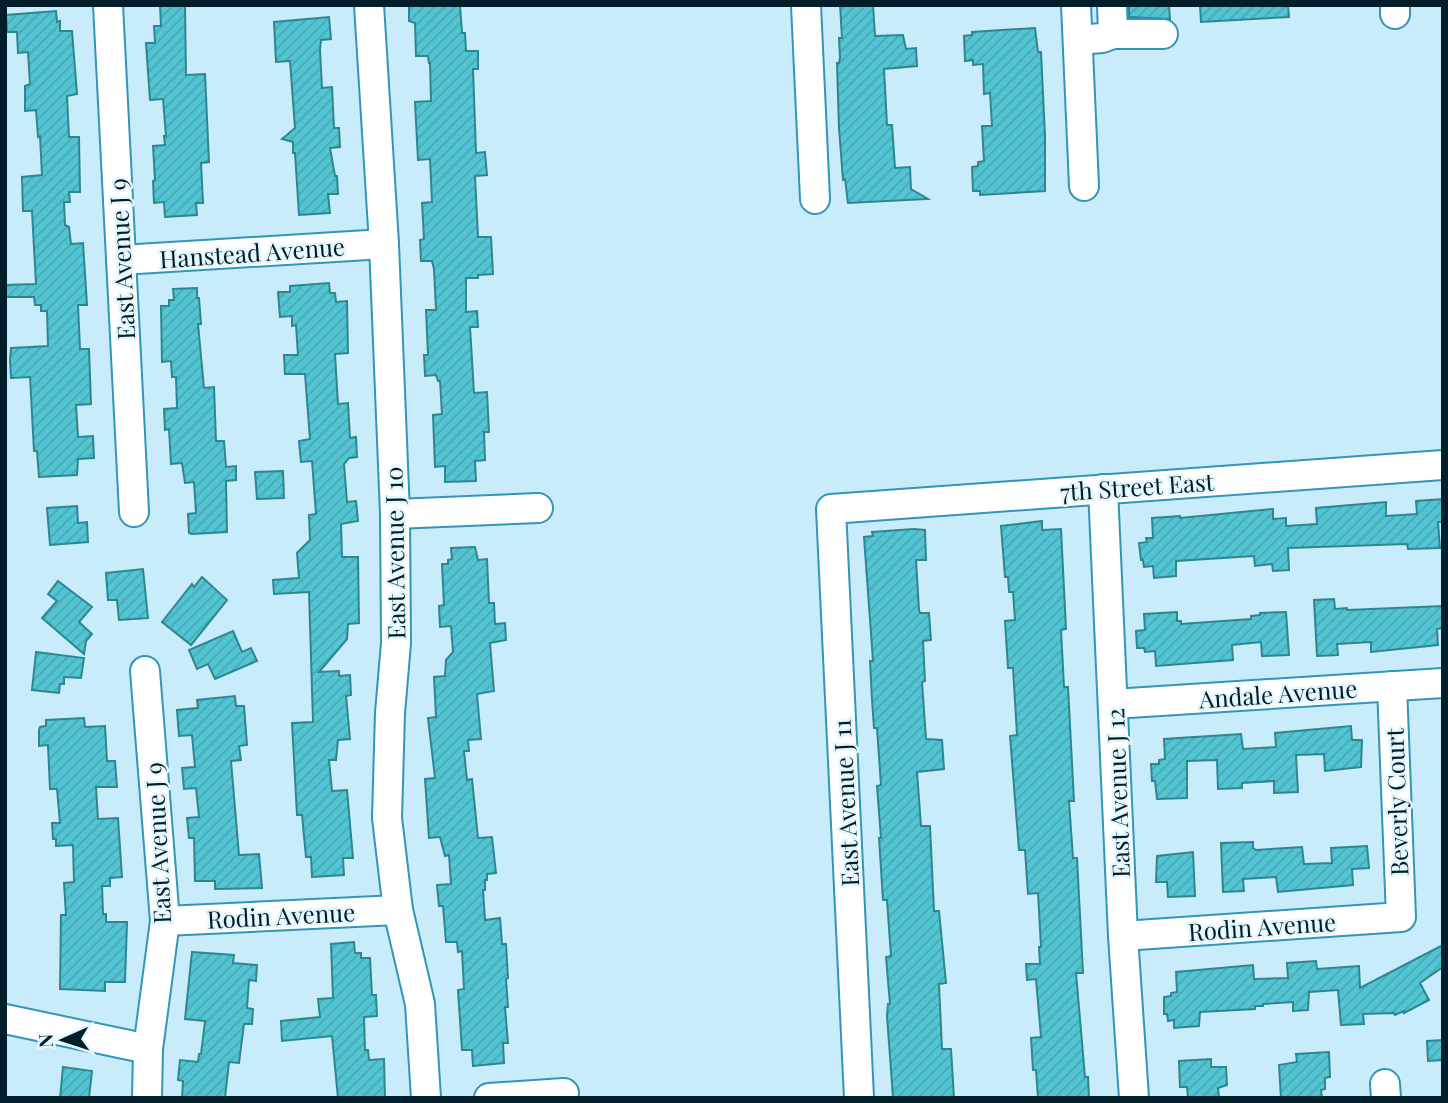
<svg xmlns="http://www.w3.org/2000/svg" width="1448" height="1103" viewBox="0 0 1448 1103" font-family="'Playfair Display',serif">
  <defs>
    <pattern id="building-hatch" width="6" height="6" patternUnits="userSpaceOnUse" patternTransform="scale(1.75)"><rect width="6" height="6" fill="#53c5d2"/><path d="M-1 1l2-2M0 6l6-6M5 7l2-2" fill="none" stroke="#47a9b4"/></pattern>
  </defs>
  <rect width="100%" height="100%" fill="#c9ecfb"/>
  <g fill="url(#building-hatch)" stroke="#2d8690" stroke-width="2">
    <polygon points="160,5 185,5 186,75 205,74 209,162 201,163 203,203 196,203 197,215 165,217 164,202 154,203 153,181 155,180 153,146 165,145 164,136 166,136 163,99 150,100 146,43 155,43 154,26 161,26"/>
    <polygon points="409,5 460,5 462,33 465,33 466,51 478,51 478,69 473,69 476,153 485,152 487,175 475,176 478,237 491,237 493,274 478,275 478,278 466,278 466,312 477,311 478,327 470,327 474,393 487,392 489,432 484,432 485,460 475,461 476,481 445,482 445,466 435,467 433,415 442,414 440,381 438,381 436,375 425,376 424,355 428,355 426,310 436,310 434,269 432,261 421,261 420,240 424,239 422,203 432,202 430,159 418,160 415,102 431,101 430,63 429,63 428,56 416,56 415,23 409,21"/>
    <polygon points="840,5 873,5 875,36 903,35 906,49 916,48 917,66 884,69 887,125 892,125 895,168 910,167 911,189 928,199 848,203 845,179 843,180 839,128 837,63 839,63 840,58 839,38 842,38"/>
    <polygon points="1129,5 1169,5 1170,19 1129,17"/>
    <polygon points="1200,5 1288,5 1289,17 1201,22"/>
    <polygon points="56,11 57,22 60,21 60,31 72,31 77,94 67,96 69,137 79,137 80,192 69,192 70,202 64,202 65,225 69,227 71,244 83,243 87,305 78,305 80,349 89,349 91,404 76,405 78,437 93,436 94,458 78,459 77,475 39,477 37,451 34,451 30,377 11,378 10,360 11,348 48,346 47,311 41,311 41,305 35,305 34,297 6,297 5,285 36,284 32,211 23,211 22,177 42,175 40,136 38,137 36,110 25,111 25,86 30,84 28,52 18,53 17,32 7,32 6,15"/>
    <polygon points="329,17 331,39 321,40 320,50 322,88 332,87 334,128 339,128 340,147 330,148 335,176 337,176 338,194 328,194 330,213 299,215 295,153 293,153 293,142 282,139 295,128 290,61 276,62 274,22"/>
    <polygon points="1035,28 1038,52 1041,52 1045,136 1045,191 980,195 980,191 973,191 972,167 978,166 978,162 984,161 982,126 992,126 990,93 984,94 983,64 973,65 973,60 965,61 964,36 972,35 972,32"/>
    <polygon points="329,283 330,293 335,293 336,302 347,301 348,353 335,354 338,404 348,403 350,438 356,437 357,457 349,458 344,464 347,502 356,501 358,521 341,524 342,557 358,557 359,623 348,624 347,639 319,672 339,671 339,676 350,675 351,695 346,696 350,739 338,740 336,760 329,760 332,791 347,790 353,858 343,858 344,875 312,877 311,857 306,857 302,815 297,815 292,723 313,722 309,592 274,594 273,580 299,578 297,553 310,540 309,515 316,514 312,461 301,462 299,441 310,439 305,374 285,374 284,355 298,355 296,325 292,326 292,316 280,317 278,292 290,292 290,286"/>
    <polygon points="197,288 197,298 199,298 201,324 198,324 204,388 214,387 216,441 224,441 226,467 236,466 236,480 226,481 227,532 192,534 189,533 188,514 196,513 194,482 185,483 182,463 171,464 169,429 165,430 164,409 177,408 176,377 172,377 171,361 162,362 161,306 169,306 169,300 174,300 173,289"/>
    <polygon points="283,471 284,498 257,499 255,472"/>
    <polygon points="1443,499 1443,522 1438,522 1440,548 1408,549 1407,544 1288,548 1289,570 1273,571 1272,564 1255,566 1254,556 1176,561 1176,576 1154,578 1153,566 1144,567 1143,560 1141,560 1139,543 1147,542 1146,538 1153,538 1152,518 1180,516 1180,518 1273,509 1273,519 1286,518 1286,526 1317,524 1316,508 1386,502 1386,516 1417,514 1416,501"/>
    <polygon points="77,506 78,523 87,522 88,542 50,545 47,508"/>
    <polygon points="1042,521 1042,530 1061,529 1066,629 1061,630 1064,687 1068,687 1074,801 1069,801 1073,858 1077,858 1083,973 1076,973 1085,1077 1088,1077 1089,1098 1038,1098 1036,1070 1033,1070 1031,1038 1041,1037 1036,979 1027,980 1026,964 1040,964 1039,947 1041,947 1038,893 1028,894 1025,850 1019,850 1010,736 1017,735 1013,668 1008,668 1005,621 1015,620 1013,592 1009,592 1008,577 1005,577 1001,526"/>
    <polygon points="914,529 925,530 926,560 916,560 919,610 920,613 929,613 931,640 923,641 925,681 922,682 926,739 942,740 944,769 917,772 921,826 930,826 934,911 939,911 946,983 939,984 942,1049 951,1049 954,1098 893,1098 891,1070 887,1016 888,1004 890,1004 886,957 891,956 887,900 883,900 879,838 881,838 877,786 881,785 877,728 874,728 872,700 870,661 873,661 864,537 873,536 872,532"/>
    <polygon points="475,547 478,560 487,559 489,603 494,603 495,624 505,623 506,640 490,643 494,691 477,694 481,739 468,740 469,751 464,751 467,780 472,779 478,838 492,837 496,873 487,874 487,880 485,880 485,890 483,890 485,920 500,918 502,944 506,944 508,978 506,979 508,1007 505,1007 508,1043 503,1043 504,1063 473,1066 472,1050 462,1050 458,990 464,989 462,951 458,952 457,942 446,942 443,906 439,906 437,885 451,884 449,855 445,856 440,837 429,838 425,779 435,778 428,718 436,717 434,677 445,676 446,660 453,652 451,626 440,627 439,606 444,605 442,564 448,564 448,560 452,559 451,548"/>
    <polygon points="143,569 148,618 119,620 117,600 108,600 106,573"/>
    <polygon points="202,577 227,600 191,645 162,622 192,584 194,587"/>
    <polygon points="58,581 92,607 79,622 92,634 86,641 84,654 42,618 57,601 48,594"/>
    <polygon points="1334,599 1335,609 1347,608 1347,610 1443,606 1443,628 1437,629 1438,645 1371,652 1371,642 1337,644 1338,655 1317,656 1314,600"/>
    <polygon points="1177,612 1177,621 1181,621 1181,624 1251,619 1251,616 1260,615 1260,613 1286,612 1289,655 1262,656 1261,642 1232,645 1233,660 1156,666 1155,651 1145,652 1144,648 1137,648 1136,631 1145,630 1144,614"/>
    <polygon points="233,631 242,652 251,648 257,661 215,679 208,664 197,669 189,650"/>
    <polygon points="36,652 84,658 81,678 64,677 64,684 60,684 59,693 32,690"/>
    <polygon points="235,696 236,706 244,706 247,745 239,746 241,760 231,761 239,855 259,854 262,888 215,889 215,881 195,881 194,838 189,838 187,818 199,817 196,788 184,789 182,768 195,767 192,735 179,736 177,710 198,708 197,700"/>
    <polygon points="84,718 85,727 105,726 107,761 115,761 117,787 96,787 98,819 118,818 122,877 110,878 110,886 102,886 103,914 106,914 106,922 127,922 125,982 105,982 105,991 60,989 61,915 66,915 64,883 74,882 73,845 56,846 56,839 53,839 52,823 60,823 57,789 50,789 48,745 39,746 39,730 40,727 46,726 46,720"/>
    <polygon points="1351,726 1352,740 1362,740 1361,767 1325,771 1324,754 1296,755 1298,792 1274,793 1274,781 1242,783 1242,788 1218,789 1217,760 1187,761 1187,798 1157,799 1155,781 1152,781 1151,764 1159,764 1159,760 1165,759 1164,739 1241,734 1243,749 1276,747 1275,733"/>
    <polygon points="1253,842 1253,848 1256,850 1302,847 1304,864 1332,863 1331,848 1367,846 1369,868 1352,869 1353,885 1278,892 1276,877 1243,879 1244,891 1223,892 1221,843"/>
    <polygon points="1193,852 1195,896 1168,897 1167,882 1156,882 1157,856"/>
    <polygon points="354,942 355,953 361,953 361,958 370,958 372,995 376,995 377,1016 364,1017 365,1050 368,1050 369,1060 384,1059 385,1098 338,1098 332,1036 282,1041 281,1021 320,1017 318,999 333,998 331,944"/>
    <polygon points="1443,945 1443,967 1420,983 1429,1000 1404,1013 1404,1011 1395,1015 1394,1013 1363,1014 1364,1024 1341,1025 1338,990 1309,992 1308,1010 1293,1011 1293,1002 1263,1004 1263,1006 1255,1006 1255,1009 1200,1012 1199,1026 1174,1028 1174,1020 1168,1021 1167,1014 1164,1014 1164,997 1171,996 1171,993 1177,992 1176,972 1253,965 1254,979 1288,978 1287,963 1316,961 1317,969 1359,966 1360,988"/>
    <polygon points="192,952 234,955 233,963 257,965 256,981 249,980 247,1008 253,1009 252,1024 244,1024 239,1063 229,1062 225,1098 182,1098 183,1081 178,1080 180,1060 198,1062 199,1054 201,1054 205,1021 185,1019"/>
    <polygon points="1443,1040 1443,1060 1428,1061 1427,1041"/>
    <polygon points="1329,1052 1330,1077 1325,1078 1325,1089 1321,1090 1322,1098 1281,1098 1279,1065 1297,1062 1296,1054"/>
    <polygon points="1211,1059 1211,1067 1226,1067 1227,1085 1218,1088 1219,1097 1188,1098 1187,1087 1180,1087 1179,1061"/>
    <polygon points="63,1067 92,1071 89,1098 60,1098"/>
  </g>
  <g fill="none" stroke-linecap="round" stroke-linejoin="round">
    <g stroke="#3295b9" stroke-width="32">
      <g id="minor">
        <polyline points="108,5 134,512"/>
        <polyline points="369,5 384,244 395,514 396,643 390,713 387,818 398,910 420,1004 426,1098"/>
        <polyline points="806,5 815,199"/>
        <polyline points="1076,5 1084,186"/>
        <polyline points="1395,5 1395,14"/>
        <polyline points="1113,34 1163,34"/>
        <polyline points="1078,40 1102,38 1113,34 1112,5"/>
        <polyline points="121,260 384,244"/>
        <polyline points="1103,489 1123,936 1134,1098"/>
        <polyline points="395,514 538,508"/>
        <polyline points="145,671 165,921 148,1049 147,1098"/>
        <polyline points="1113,704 1443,683"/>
        <polyline points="165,921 398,910"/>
        <polyline points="1123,936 1401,917 1392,686"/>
        <polyline points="5,1019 148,1049"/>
        <polyline points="1385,1084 1386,1098"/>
        <polyline points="489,1098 564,1093"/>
        <polyline points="859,1098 831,509 1443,465"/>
      </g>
    </g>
    <use href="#minor" stroke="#fff" stroke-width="28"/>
  </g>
  <g text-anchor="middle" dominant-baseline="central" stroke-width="5" stroke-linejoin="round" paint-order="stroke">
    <g font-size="24" fill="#011f2a" stroke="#e5f6fd">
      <text transform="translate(252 252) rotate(-4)">Hanstead Avenue</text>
      <text transform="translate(121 259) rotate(-93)">East Avenue J 9</text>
      <text transform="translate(1137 486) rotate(-4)">7th Street East</text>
      <text transform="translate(394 553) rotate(-91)">East Avenue J 10</text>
      <text transform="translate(1278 693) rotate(-4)">Andale Avenue</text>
      <text transform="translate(1117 793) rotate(-92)">East Avenue J 12</text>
      <text transform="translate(1396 802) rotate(-92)">Beverly Court</text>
      <text transform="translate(845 803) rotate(-93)">East Avenue J 11</text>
      <text transform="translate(157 843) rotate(-93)">East Avenue J 9</text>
      <text transform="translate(281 915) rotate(-3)">Rodin Avenue</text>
      <text transform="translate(1262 926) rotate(-4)">Rodin Avenue</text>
    </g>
  </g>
  <rect width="1448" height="1103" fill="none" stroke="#011f2a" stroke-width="14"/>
  <g transform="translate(63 1040) rotate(267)" stroke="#e5f6fd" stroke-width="5" paint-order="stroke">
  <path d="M0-5L12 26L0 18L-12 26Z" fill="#011f2a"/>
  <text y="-10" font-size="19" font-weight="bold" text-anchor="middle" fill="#011f2a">N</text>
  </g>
</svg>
